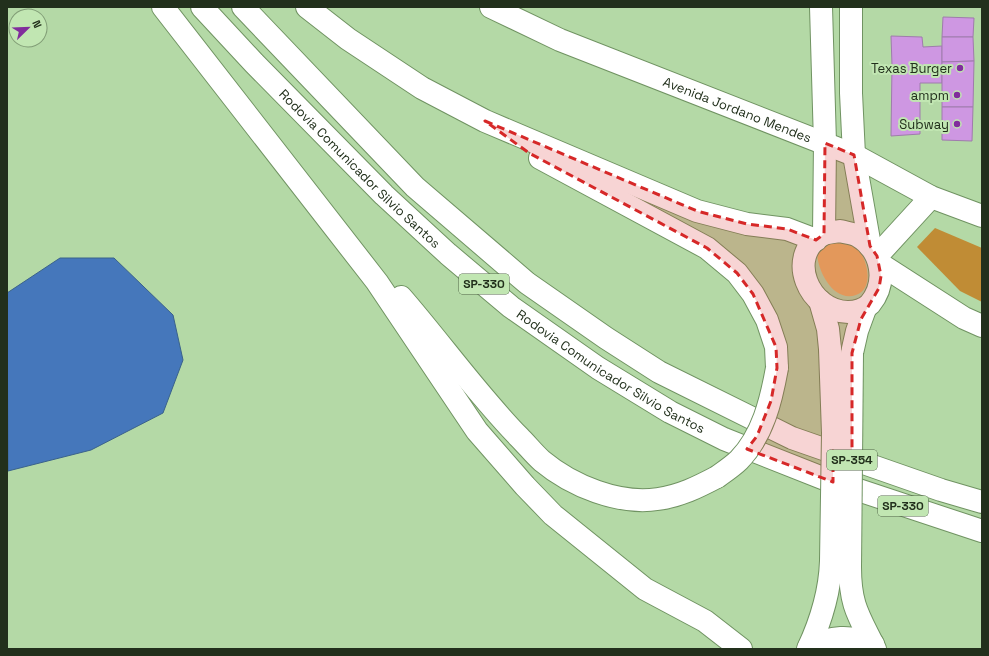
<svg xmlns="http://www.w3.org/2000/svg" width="989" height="656" viewBox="0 0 989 656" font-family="'Space Grotesk',sans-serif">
  <rect width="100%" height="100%" fill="#b4d9a6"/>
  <path fill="#e7b568" d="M839,236C845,240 853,244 858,248C867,260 875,288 856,295C833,303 816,269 817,250Z"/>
  <polygon fill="#c08c35" points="935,228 982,248 982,302 960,291 917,247"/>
  <polygon fill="#4577bb" stroke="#3a628b" points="60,258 114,258 173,315 183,360 163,413 91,450 8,471 7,293"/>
  <g fill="#ce97e2" stroke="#9f7cac">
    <polygon points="943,17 974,18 973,37 942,37"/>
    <polygon points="891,36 922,37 923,47 942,46 942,83 920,83 920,134 891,136 892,65"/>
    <polygon points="942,37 973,37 974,61 942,62"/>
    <polygon points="974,61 973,107 942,107 942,62"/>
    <polygon points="942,107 973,107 972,141 942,140"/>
  </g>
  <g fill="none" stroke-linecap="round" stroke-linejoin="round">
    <g stroke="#709362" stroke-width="24">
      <g id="tertiary">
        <path id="s1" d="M491,7L560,40L854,155L931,197L982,216"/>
      </g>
    </g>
    <g stroke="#709362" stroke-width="24">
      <g id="primary">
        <polyline points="821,7 825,143 824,234"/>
        <polyline points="851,7 851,93 854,155 870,246"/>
        <path d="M840,231C846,233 853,233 858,236C882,250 888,282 870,304C864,310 857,312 848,312C809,312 785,256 822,235C827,232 835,232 840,231Z"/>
        <polyline points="877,256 931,197"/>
        <polyline points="820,301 828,329 830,349"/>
        <polyline points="852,353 857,331 865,309"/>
        <path d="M850,567C850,606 859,616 875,649"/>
        <path d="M809,647C831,636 850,635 873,644"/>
        <path d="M808,649C821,621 830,591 831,561"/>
      </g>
    </g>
    <g stroke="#709362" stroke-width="24">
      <g id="motorway">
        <polyline points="163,7 377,282 477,431 525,486 553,515 645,589 705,621 741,649"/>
        <path id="s2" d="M202,7L254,63L384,195L448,254L511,307L598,368L670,412L724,439L825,479L982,531"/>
        <polyline points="243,7 415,187 527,283 606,338 659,372 792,438 941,490 982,502"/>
        <polyline points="307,7 348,39 422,88 485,121 697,211 747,224 787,229 816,240"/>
        <polyline points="540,158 707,248 737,273 753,294 767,320 776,347 777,368"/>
        <polyline points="880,264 964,318 982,326"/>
        <path d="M401,297C441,343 476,393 519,437C527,445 534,454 542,461C572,486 619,505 658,499C680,496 698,487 717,477"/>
      </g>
    </g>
    <use href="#tertiary" stroke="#fff" stroke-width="22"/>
    <use href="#primary" stroke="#fff" stroke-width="22"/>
    <use href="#motorway" stroke="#fff" stroke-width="22"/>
    <g stroke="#709362" stroke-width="24" stroke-linecap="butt">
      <g id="primary-bridge">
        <polyline points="830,349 833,433 831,561"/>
        <polyline points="850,567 852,353"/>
      </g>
    </g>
    <g stroke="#709362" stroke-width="24" stroke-linecap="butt">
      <path id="motorway-bridge" d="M717,477C724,472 733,466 739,460C763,435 771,401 777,368"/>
    </g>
    <use href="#primary-bridge" stroke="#fff" stroke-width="22"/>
    <use href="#motorway-bridge" stroke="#fff" stroke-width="22"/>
  </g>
  <path fill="#d62828" fill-opacity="0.2" stroke="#d62828" stroke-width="3" stroke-dasharray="8 5" stroke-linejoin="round" d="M485,121L697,211L747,224L787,229L816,240L824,234L825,143L854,155L870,246L877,256L881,276L879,288L861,319L852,353V458L833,451V482L747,449L757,436L771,401L777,368L776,347L753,294L737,273L707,248L529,153Z"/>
  <g fill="#812d9c" stroke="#c1e6b2" stroke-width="1.5">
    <circle cx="960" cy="68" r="4"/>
    <circle cx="957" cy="95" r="4"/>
    <circle cx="957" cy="124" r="4"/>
  </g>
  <g text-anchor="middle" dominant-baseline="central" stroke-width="4" stroke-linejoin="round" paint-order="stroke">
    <g fill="#c1e6b2" stroke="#526749" stroke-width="1">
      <rect x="459" y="274" width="50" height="20" rx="3"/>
      <rect x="827" y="450" width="50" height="20" rx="3"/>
      <rect x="878" y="496" width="50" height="20" rx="3"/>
    </g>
    <g font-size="12" font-weight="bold" fill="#22301c">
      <text x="484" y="284">SP-330</text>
      <text x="852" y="460">SP-354</text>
      <text x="903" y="506">SP-330</text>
    </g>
    <g font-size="13" fill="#22301c" stroke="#c1e6b2" text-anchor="end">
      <text x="952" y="68">Texas Burger</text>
      <text x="949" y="95">ampm</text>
      <text x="949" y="124">Subway</text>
    </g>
    <g font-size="13" fill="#22301c" stroke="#c1e6b2">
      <text stroke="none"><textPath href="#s1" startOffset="267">Avenida Jordano Mendes</textPath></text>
      <text stroke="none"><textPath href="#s2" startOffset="226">Rodovia Comunicador Silvio Santos</textPath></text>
      <text stroke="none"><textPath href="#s2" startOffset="550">Rodovia Comunicador Silvio Santos</textPath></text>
    </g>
  </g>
  <rect width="989" height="656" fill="none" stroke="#22301c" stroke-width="16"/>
  <g transform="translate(28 28) rotate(67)"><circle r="19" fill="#c1e6b2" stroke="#819d76"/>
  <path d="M0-3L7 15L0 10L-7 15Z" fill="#812d9c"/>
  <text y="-6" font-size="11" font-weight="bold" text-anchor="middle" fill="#22301c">N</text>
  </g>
</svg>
